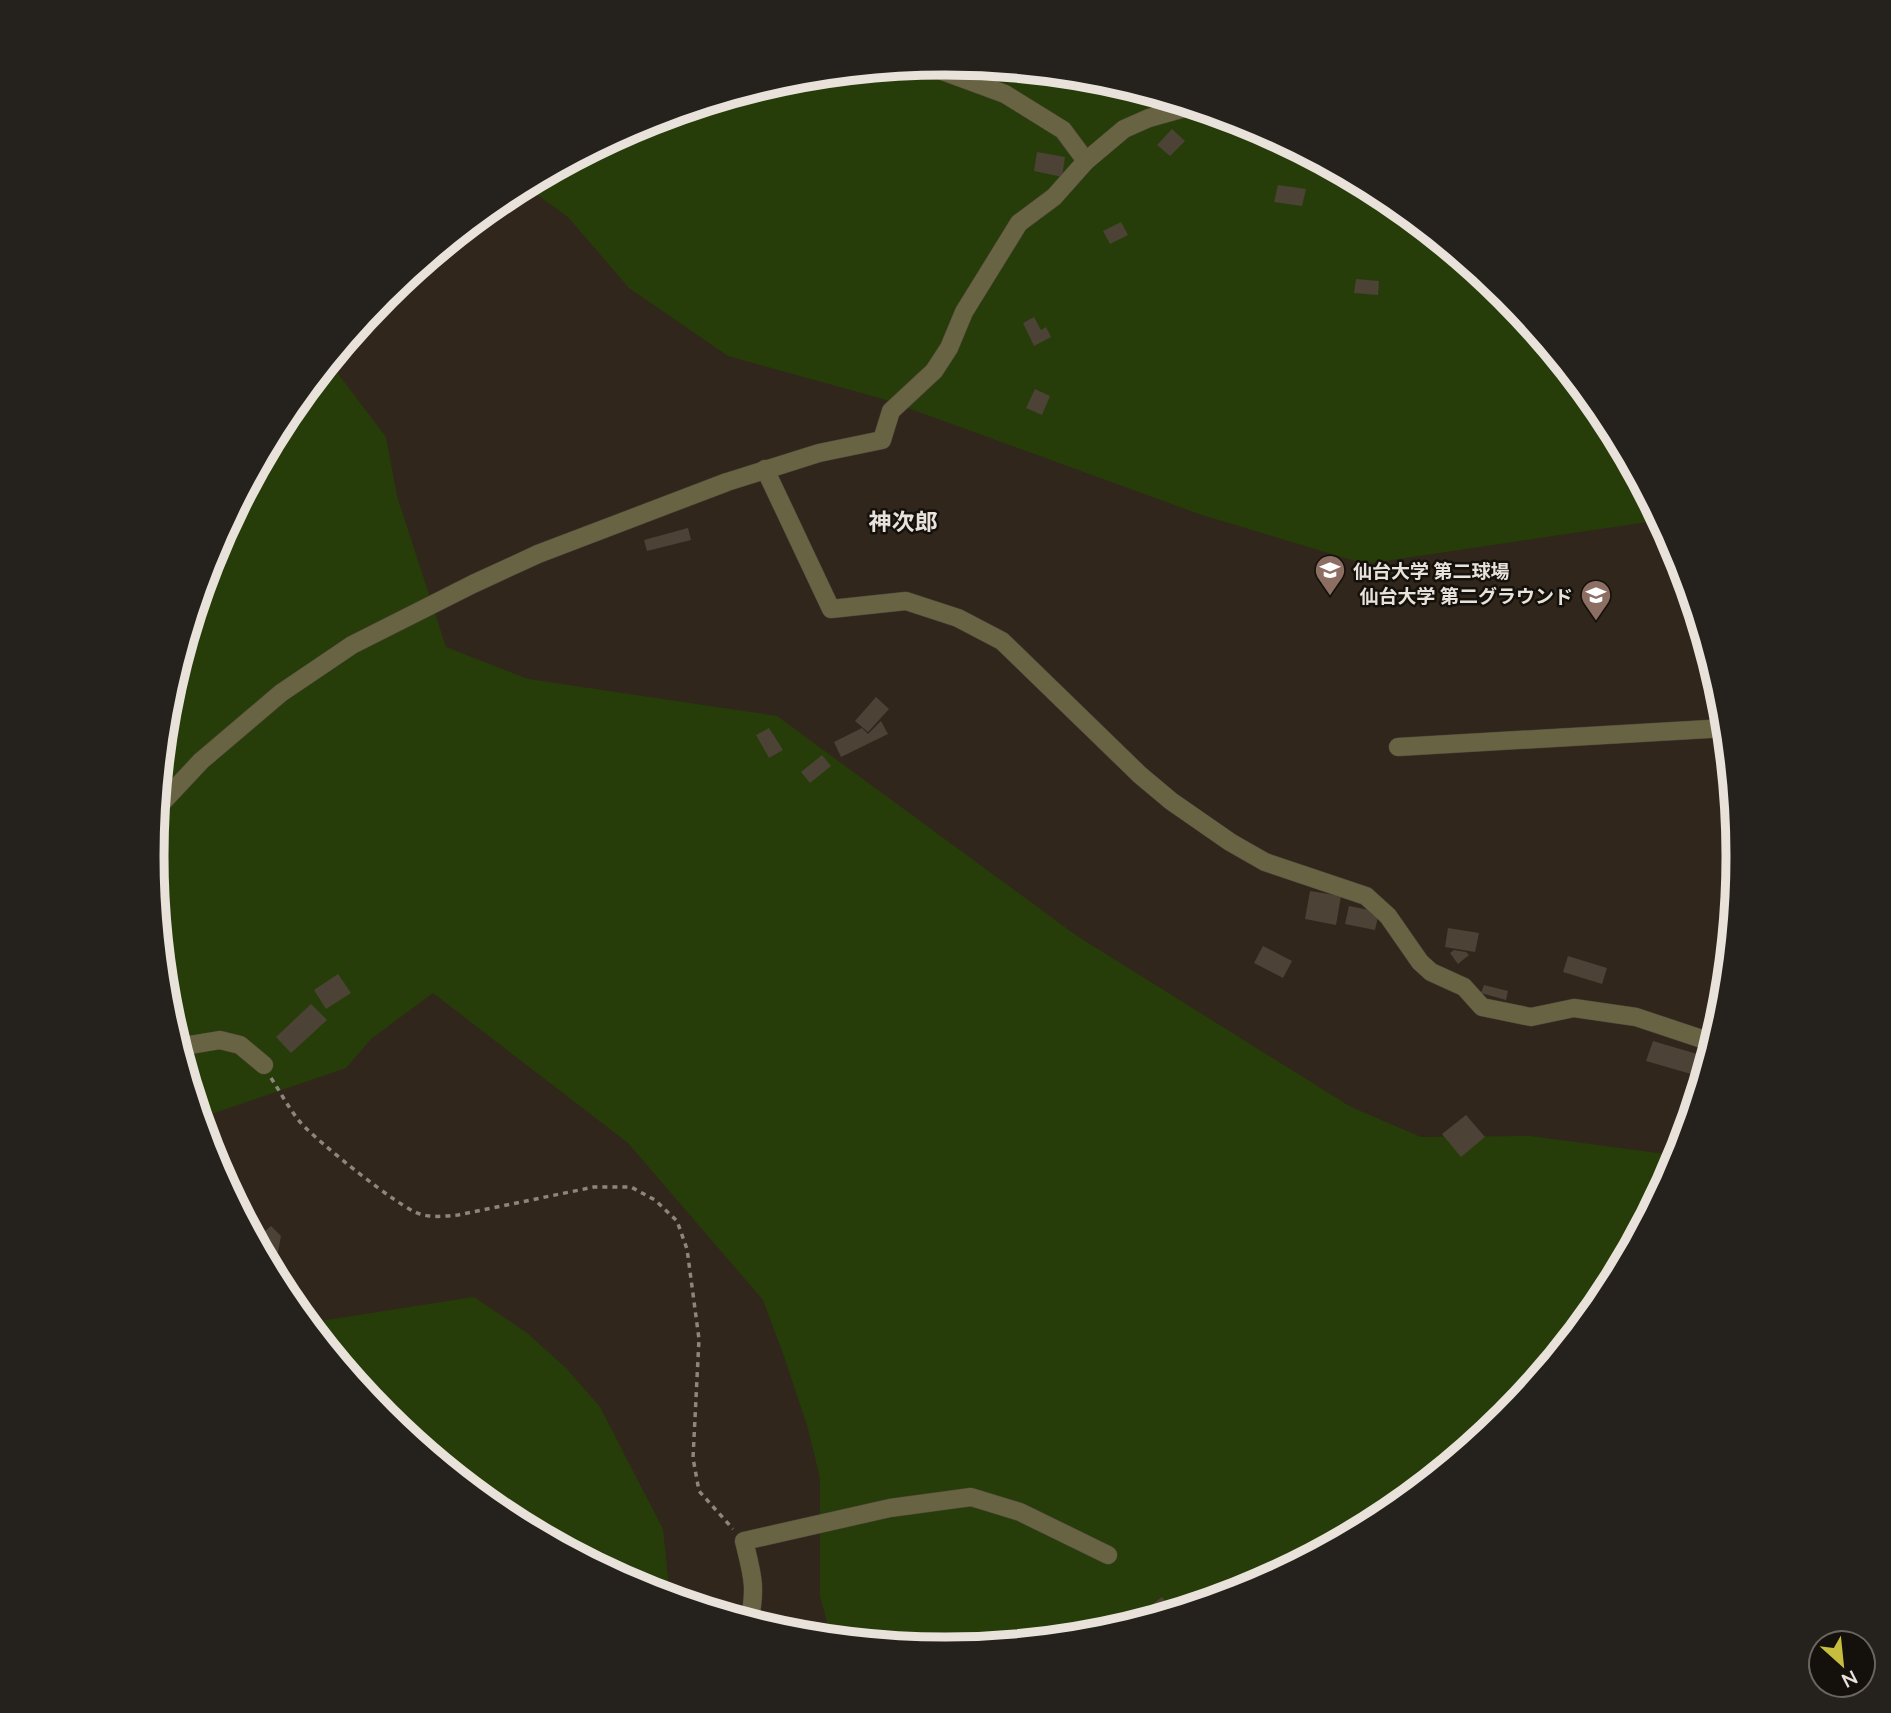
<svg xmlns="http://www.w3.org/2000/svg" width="1891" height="1713" viewBox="0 0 1891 1713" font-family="Lato,'Noto Sans JP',sans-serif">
  <rect width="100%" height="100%" fill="#30261b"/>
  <g fill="#273d09">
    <polygon points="946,63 1101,78 1250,124 1387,197 1507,296 1605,416 1661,520 1365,564 1202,515 883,399 728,356 629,288 568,217 525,186 642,123 791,78"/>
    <polygon points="329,362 386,437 397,496 446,647 528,679 777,716 1077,936 1351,1107 1421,1137 1530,1136 1680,1156 1605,1298 1506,1418 1386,1516 1249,1590 1100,1635 945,1650 832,1639 820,1596 820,1478 807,1425 784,1356 763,1300 628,1143 433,993 371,1039 346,1068 200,1118 167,1011 152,856 167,701 213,552 286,415"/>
    <polygon points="474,1297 527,1333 567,1369 600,1407 663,1529 670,1598 641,1589 504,1516 384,1417 307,1323"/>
  </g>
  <g fill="#4c4236">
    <polygon points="1172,129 1185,141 1170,156 1157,145"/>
    <polygon points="1037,152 1065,157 1062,177 1034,171"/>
    <polygon points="1278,185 1306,189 1302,206 1274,202"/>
    <polygon points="1121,222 1128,235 1110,244 1103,231"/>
    <polygon points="1356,279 1379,281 1378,295 1354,293"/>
    <polygon points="1034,317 1041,330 1046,327 1051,337 1034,346 1023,323"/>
    <polygon points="1035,389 1050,396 1042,415 1026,408"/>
    <polygon points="688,528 691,540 647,551 644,540"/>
    <polygon points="876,697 889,709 868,732 855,721"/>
    <polygon points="881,721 888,734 841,757 834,742 862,728 868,734"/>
    <polygon points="769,728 783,750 769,758 756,735"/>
    <polygon points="822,755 831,766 810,783 801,772"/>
    <polygon points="1310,891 1341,896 1336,925 1305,919"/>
    <polygon points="1349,906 1379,912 1375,930 1345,924"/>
    <polygon points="1448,928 1479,933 1475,952 1445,947"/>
    <polygon points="1263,946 1292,961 1283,978 1254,963"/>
    <polygon points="1454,950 1466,952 1469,955 1458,964 1450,953"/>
    <polygon points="1568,956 1607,968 1602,984 1563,972"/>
    <polygon points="338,974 351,993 326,1009 314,990"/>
    <polygon points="1484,985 1508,991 1506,1000 1481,993"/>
    <polygon points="311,1004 327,1020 291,1053 276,1037"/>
    <polygon points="1653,1041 1697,1054 1691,1074 1646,1061"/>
    <polygon points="1466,1115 1485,1137 1461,1157 1442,1134"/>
    <polygon points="271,1226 281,1236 278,1252 267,1262 255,1240"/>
    <polygon points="1162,1597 1170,1607 1156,1618 1149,1620 1142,1612"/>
  </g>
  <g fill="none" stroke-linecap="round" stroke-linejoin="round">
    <g stroke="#4e443a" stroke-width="19">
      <g id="minor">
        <polyline points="926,65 1005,94 1063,130 1086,161"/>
        <polyline points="765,469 831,609 906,601 958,618 1002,641 1140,775 1171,801 1230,842 1265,862 1366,896 1388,916 1420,962 1431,972 1464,987 1482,1007 1531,1017 1574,1008 1636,1017 1714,1043"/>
        <polyline points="1398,747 1726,728"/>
        <polyline points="157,808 201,761 281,693 352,645 473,584 538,554 727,482 819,453 882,440 891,411 934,371 949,348 964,312 1019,223 1054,197 1086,161 1124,129 1149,118 1192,106"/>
        <polyline points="178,1047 220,1040 240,1045 264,1065"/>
        <path d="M749,1622C757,1587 752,1574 744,1541L890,1508L971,1497L1020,1512L1108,1555"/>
      </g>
    </g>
    <path stroke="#8e857d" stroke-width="3.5" stroke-dasharray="5 5" stroke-linecap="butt" d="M271,1078C281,1093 289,1109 301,1123C317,1141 399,1208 420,1214C432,1218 446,1216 458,1215L594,1187H631L655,1200L677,1221L687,1249L699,1339L693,1458L699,1491L733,1529"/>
    <use href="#minor" stroke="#676343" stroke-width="18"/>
  </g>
  <defs>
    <g id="university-pin" transform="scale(1.575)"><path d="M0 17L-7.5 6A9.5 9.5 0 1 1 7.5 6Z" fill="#8d6e63" stroke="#14100b"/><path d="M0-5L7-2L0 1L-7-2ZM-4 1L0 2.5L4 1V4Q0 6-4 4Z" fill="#fff"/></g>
  </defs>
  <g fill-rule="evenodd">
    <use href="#university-pin" x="1330" y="570"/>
    <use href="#university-pin" x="1596" y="595"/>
  </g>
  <g text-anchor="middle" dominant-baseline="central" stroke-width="5" stroke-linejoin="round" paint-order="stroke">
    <g font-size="19" font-weight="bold" fill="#e9e2db" stroke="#14100b" text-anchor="start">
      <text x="1353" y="570">仙台大学 第二球場</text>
      <text x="1573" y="595" text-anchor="end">仙台大学 第二グラウンド</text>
    </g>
    <g font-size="23" font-weight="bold" fill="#e9e2db" stroke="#14100b">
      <text x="903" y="521">神次郎</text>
    </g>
  </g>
  <path d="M0 0H1891V1713H0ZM164 856a781 781 0 1 1 1562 0a781 781 0 1 1-1562 0Z" fill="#25211c" fill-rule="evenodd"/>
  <path fill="none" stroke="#e9e2db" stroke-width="9" d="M164 856a781 781 0 1 1 1562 0a781 781 0 1 1-1562 0Z"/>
  <g transform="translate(1842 1664) rotate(153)"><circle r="33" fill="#14100b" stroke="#69645e" stroke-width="2"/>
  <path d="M0-5L12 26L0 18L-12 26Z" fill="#c6bc3d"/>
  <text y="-10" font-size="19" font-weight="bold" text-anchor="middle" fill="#e9e2db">N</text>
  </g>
</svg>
